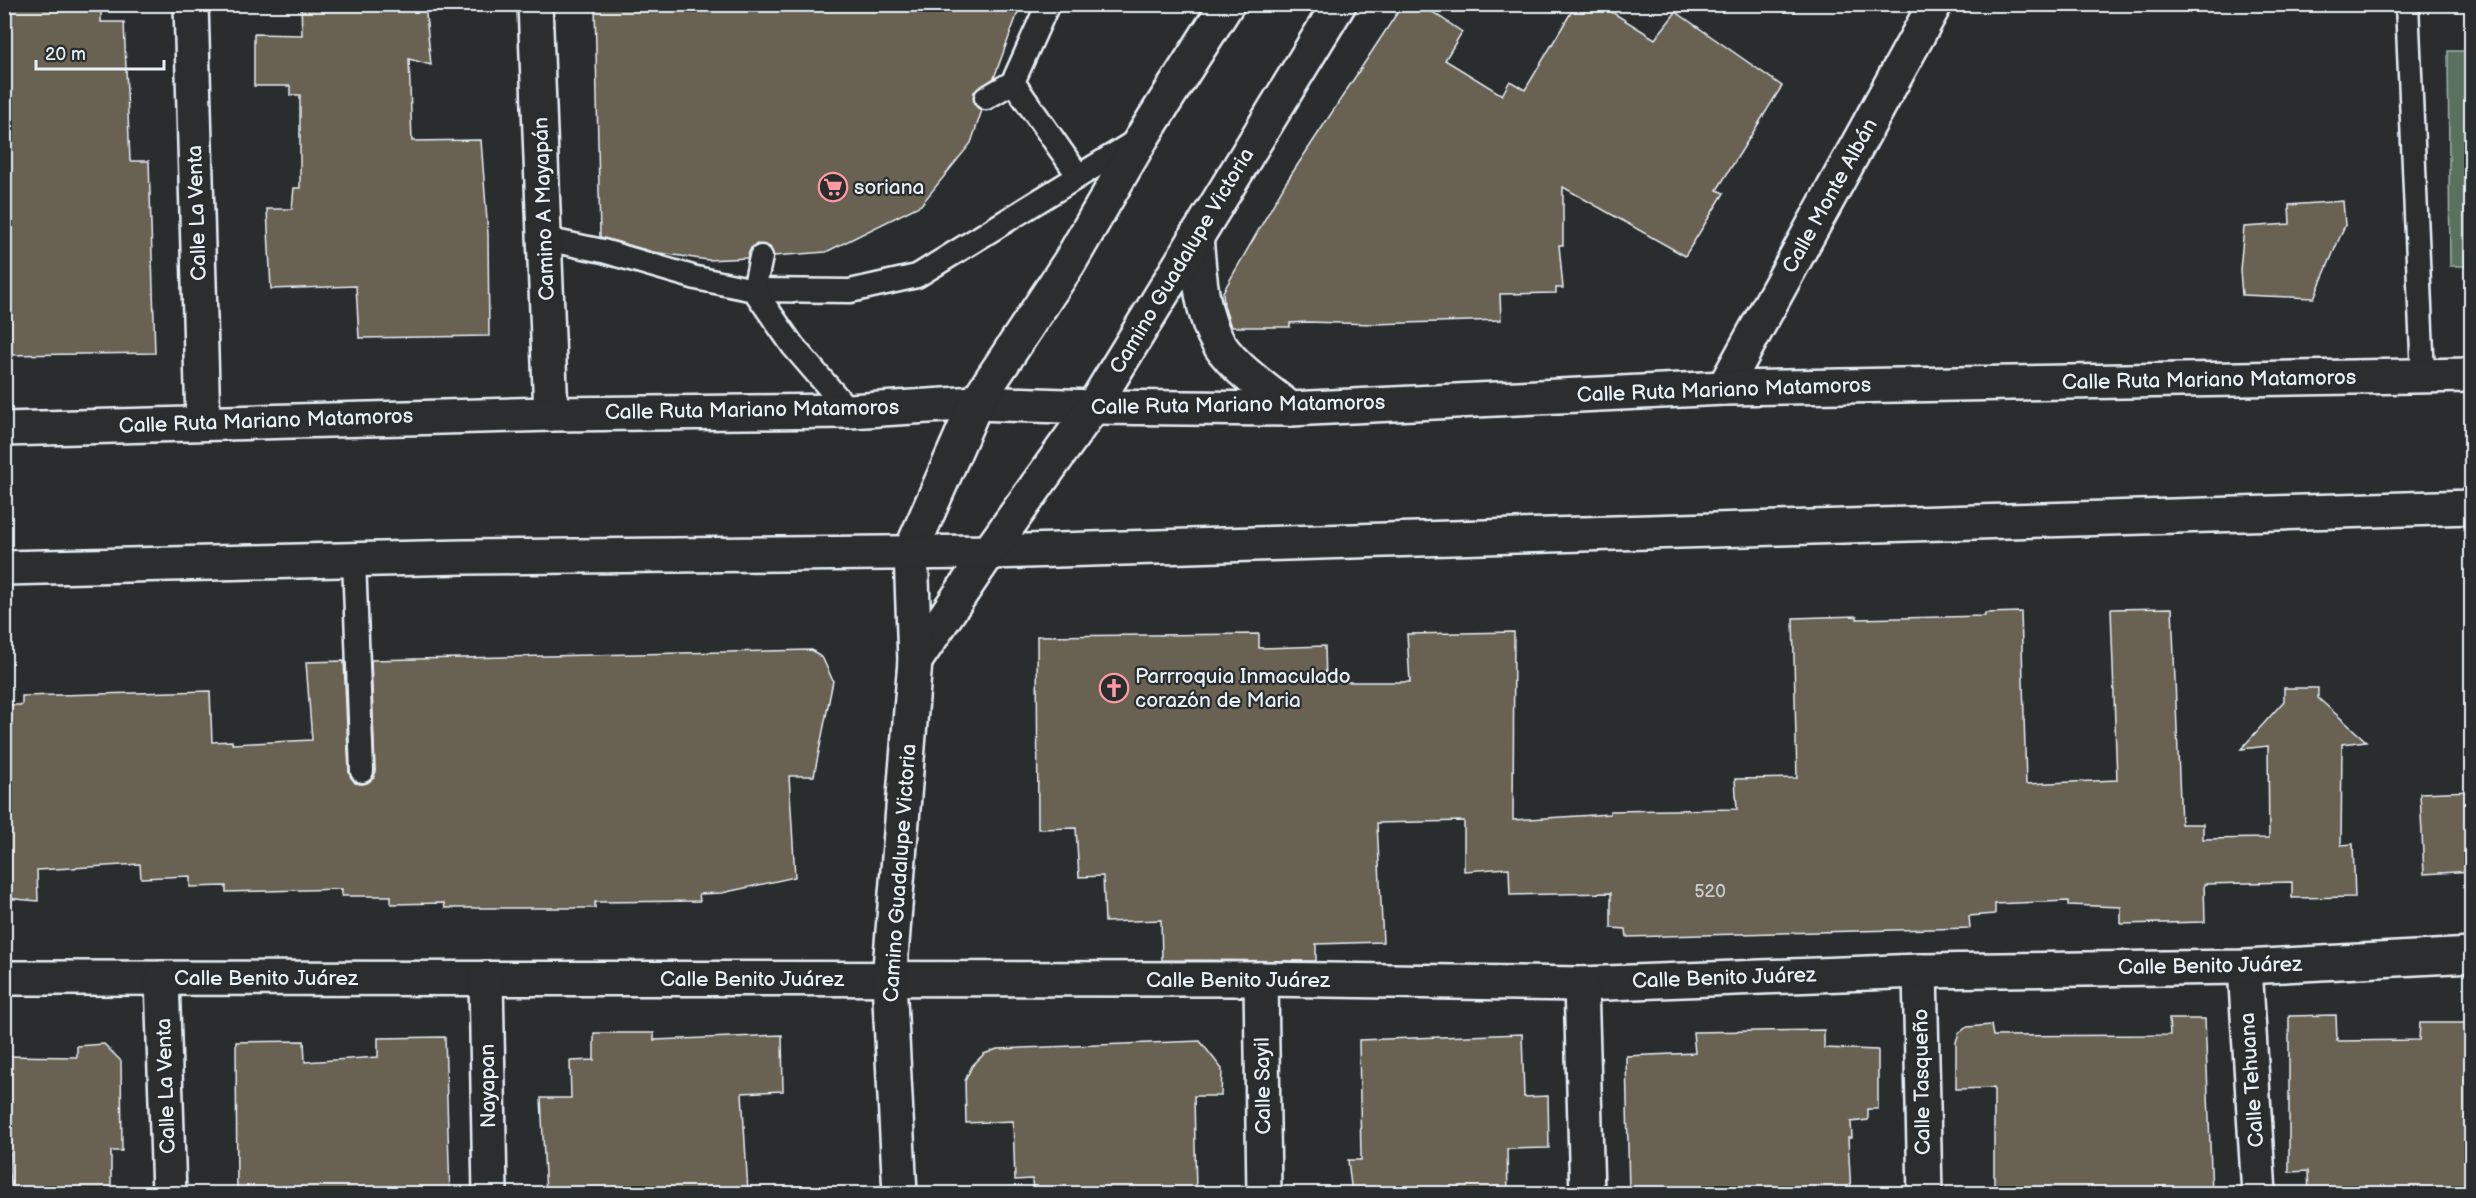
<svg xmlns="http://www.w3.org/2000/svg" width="2476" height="1198" viewBox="0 0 2476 1198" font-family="'Balsamiq Sans',sans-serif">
  <rect width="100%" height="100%" fill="#2a2d2e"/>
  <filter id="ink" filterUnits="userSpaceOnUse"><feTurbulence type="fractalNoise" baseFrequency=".0167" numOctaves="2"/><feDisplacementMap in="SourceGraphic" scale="12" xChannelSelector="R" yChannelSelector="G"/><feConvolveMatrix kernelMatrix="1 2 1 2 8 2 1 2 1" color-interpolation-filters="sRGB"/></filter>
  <g filter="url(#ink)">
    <polygon fill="#5a715e" stroke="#a1b1ab" stroke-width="1.5" points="2448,51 2471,51 2471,266 2450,266"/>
    <g fill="#696252" stroke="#e8f1f8" stroke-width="1.5">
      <polygon points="4,4 101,4 101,22 124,22 130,161 149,161 155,353 4,355"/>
      <polygon points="301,4 425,4 431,65 409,59 412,141 481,140 488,234 489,336 359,338 356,286 271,289 267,209 292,209 294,188 300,188 300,95 290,95 290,86 254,86 254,34 302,35"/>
      <polygon points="595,4 1021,4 994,78 974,92 974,104 982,110 971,143 921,205 826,252 774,256 770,247 757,244 751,248 747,258 708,260 653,252 600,237"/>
      <polygon points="1403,4 1421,4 1462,32 1445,60 1502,95 1510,81 1525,90 1576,4 1599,4 1655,39 1676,12 1782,86 1717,190 1724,193 1685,256 1563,187 1563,245 1559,245 1563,288 1556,288 1556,293 1500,294 1501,320 1373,324 1308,322 1290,323 1290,327 1231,327 1224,306 1223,292 1285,184"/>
      <polygon points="2343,201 2345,225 2314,298 2242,295 2240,270 2244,227 2290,224 2289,205"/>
      <polygon points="2172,608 2181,824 2203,824 2203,839 2269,838 2268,746 2241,749 2284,701 2284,688 2318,688 2318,698 2366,741 2342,744 2341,845 2353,844 2355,897 2292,898 2292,882 2204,884 2205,922 2121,924 2121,907 2068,905 2068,901 1995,904 1995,914 1969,916 1970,928 1627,937 1626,929 1611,928 1611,893 1510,895 1509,868 1464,871 1464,821 1377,823 1383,942 1316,944 1316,961 1162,960 1161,920 1105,922 1103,876 1079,877 1076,828 1038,829 1037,636 1259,634 1259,648 1325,646 1326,682 1410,682 1407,634 1514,632 1513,820 1610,814 1610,811 1737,809 1735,779 1797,778 1793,618 1857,616 1857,619 1985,616 1985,613 2021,612 2026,784 2117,780 2111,609"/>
      <polygon points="812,650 823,659 833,681 814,776 789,776 795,877 722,893 699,894 700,901 595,902 595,908 445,908 444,903 391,904 391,896 342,896 342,889 226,892 226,886 190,887 190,876 141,878 140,864 37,870 38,901 4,898 4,705 22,705 22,696 210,691 212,742 232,741 232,744 312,740 306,662 344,661 349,772 355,783 363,784 374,778 375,770 371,660"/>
      <polygon points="2472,791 2472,871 2424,874 2420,793"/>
      <polygon points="2336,1015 2337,1041 2419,1040 2420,1023 2472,1023 2472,1194 2309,1194 2308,1171 2289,1172 2289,1016"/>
      <polygon points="2169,1019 2205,1019 2212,1194 1994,1194 1994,1088 1956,1089 1956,1042 1959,1033 1967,1027 1991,1025 1993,1036 2170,1035"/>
      <polygon points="1824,1030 1824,1048 1878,1050 1878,1109 1868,1109 1868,1120 1851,1122 1852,1138 1848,1138 1851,1194 1629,1194 1626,1056 1695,1053 1693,1032"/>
      <polygon points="594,1033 654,1033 654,1040 782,1035 783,1091 742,1093 748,1192 546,1194 541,1098 571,1098 570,1061 594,1060"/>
      <polygon points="1522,1034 1524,1097 1548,1096 1549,1148 1507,1149 1508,1194 1352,1194 1348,1160 1361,1160 1359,1040"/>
      <polygon points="445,1037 450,1194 237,1194 236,1042 304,1041 305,1062 378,1057 378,1038"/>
      <polygon points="1200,1041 1222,1069 1221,1096 1194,1096 1196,1194 1033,1194 1032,1179 1015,1180 1013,1121 966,1123 965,1081 972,1066 984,1054 997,1049"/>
      <polygon points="104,1044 121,1061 122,1151 111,1151 111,1194 14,1194 10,1182 10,1153 4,1152 4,1056 77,1057 77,1046"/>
    </g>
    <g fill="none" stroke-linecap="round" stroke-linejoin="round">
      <g stroke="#e8f1f8" stroke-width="27">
        <g id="lane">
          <polyline points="1048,4 1013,82 1078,175"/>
          <polyline points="2407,4 2423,376"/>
          <polyline points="986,98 1013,82"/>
          <polyline points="545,239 603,251 696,278 754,290 850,291 917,276 1139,139"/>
          <polyline points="761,257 754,290 793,346 849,411"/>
          <polyline points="354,560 362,771"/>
        </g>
      </g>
      <g stroke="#e8f1f8" stroke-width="38">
        <g id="street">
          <polyline points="191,4 203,422"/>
          <polyline points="535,4 551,414"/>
          <polyline points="1724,388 1935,4"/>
          <polyline points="915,661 989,552"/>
          <polyline points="2245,967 2259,1194"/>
          <polyline points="1920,971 1925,1194"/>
          <polyline points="4,978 1261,979 1581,984 1920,971 2245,967 2472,955"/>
          <polyline points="162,978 169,1194"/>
          <polyline points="486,978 490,1194"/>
          <polyline points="1261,979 1264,1194"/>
          <polyline points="1581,984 1587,1194"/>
          <polyline points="900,1194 889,980 915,661 911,551"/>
        </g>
      </g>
      <g stroke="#e8f1f8" stroke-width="38">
        <g id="secondary">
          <polyline points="1093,407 1290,409 1724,388 2472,375"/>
          <polyline points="989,552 2472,507"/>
        </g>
      </g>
      <g stroke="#e8f1f8" stroke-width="38">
        <g id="primary">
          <path d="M1196,236C1199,269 1200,304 1214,335C1227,364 1266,389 1290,409"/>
          <polyline points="4,429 551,414 849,411 976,403 1093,407"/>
          <polyline points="911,551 976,403 1069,263 1143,136 1227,4"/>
          <polyline points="4,568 464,557 989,552 1093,407 1339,4"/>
        </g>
      </g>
      <use href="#lane" stroke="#2a2d2e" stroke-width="22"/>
      <use href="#street" stroke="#2a2d2e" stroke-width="33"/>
      <use href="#secondary" stroke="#2a2d2e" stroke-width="33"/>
      <use href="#primary" stroke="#2a2d2e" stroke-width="33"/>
    </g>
  </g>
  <defs>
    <g id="supermarket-ring" transform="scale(1.5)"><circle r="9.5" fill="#2a2d2e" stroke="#ff9aa2" stroke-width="1.5"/><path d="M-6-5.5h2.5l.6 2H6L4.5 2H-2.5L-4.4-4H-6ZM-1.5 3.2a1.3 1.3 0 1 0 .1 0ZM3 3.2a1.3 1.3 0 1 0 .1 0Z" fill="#ff9aa2"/></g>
    <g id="church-ring" transform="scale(1.5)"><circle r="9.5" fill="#2a2d2e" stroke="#ff9aa2" stroke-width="1.5"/><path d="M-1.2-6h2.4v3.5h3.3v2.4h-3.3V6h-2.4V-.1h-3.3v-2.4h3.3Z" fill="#ff9aa2"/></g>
  </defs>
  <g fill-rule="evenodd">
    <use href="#supermarket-ring" x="833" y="187"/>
    <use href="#church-ring" x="1114" y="688"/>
  </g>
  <g text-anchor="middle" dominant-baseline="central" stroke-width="4.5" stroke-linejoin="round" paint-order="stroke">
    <g font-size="18" fill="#c8cdce">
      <text x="1710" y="891">520</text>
    </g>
    <g font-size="21" fill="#e8f1f8" stroke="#2a2d2e" text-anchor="start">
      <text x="854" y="187">soriana</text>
      <text x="1135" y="676">Parrroquia Inmaculado<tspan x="1135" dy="24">corazón de Maria</tspan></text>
    </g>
    <g font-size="21" fill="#e8f1f8" stroke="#2a2d2e">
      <text transform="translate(1830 196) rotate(-61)">Calle Monte Albán</text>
      <text transform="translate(544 209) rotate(-92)">Camino A Mayapán</text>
      <text transform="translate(197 213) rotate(-92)">Calle La Venta</text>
      <text transform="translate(1182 261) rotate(-59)">Camino Guadalupe Victoria</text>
      <text transform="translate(2209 380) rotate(-1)">Calle Ruta Mariano Matamoros</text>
      <text transform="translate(1724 390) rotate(-2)">Calle Ruta Mariano Matamoros</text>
      <text transform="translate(1238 405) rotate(-1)">Calle Ruta Mariano Matamoros</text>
      <text transform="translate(752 410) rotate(-1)">Calle Ruta Mariano Matamoros</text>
      <text transform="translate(266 421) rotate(-2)">Calle Ruta Mariano Matamoros</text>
      <text transform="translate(900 873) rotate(-86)">Camino Guadalupe Victoria</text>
      <text transform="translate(2210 966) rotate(-1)">Calle Benito Juárez</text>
      <text x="266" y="978">Calle Benito Juárez</text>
      <text transform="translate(1724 978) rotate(-2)">Calle Benito Juárez</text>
      <text x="752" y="979">Calle Benito Juárez</text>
      <text x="1238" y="980">Calle Benito Juárez</text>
      <text transform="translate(2252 1080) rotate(-94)">Calle Tehuana</text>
      <text transform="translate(1922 1082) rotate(-91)">Calle Tasqueño</text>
      <text transform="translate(166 1086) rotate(-92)">Calle La Venta</text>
      <text transform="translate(488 1086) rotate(-91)">Nayapan</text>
      <text transform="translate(1263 1086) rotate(-91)">Calle Sayil</text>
    </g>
  </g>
  <rect width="2476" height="1198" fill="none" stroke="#2a2d2e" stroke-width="24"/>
  <rect x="12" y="12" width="2452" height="1174" fill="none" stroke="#e8f1f8" stroke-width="2" filter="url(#ink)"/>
  <path d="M36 60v9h128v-9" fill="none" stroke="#e8f1f8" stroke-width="3"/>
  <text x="45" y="60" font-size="18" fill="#e8f1f8" stroke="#2a2d2e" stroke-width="4.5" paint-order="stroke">20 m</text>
</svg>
